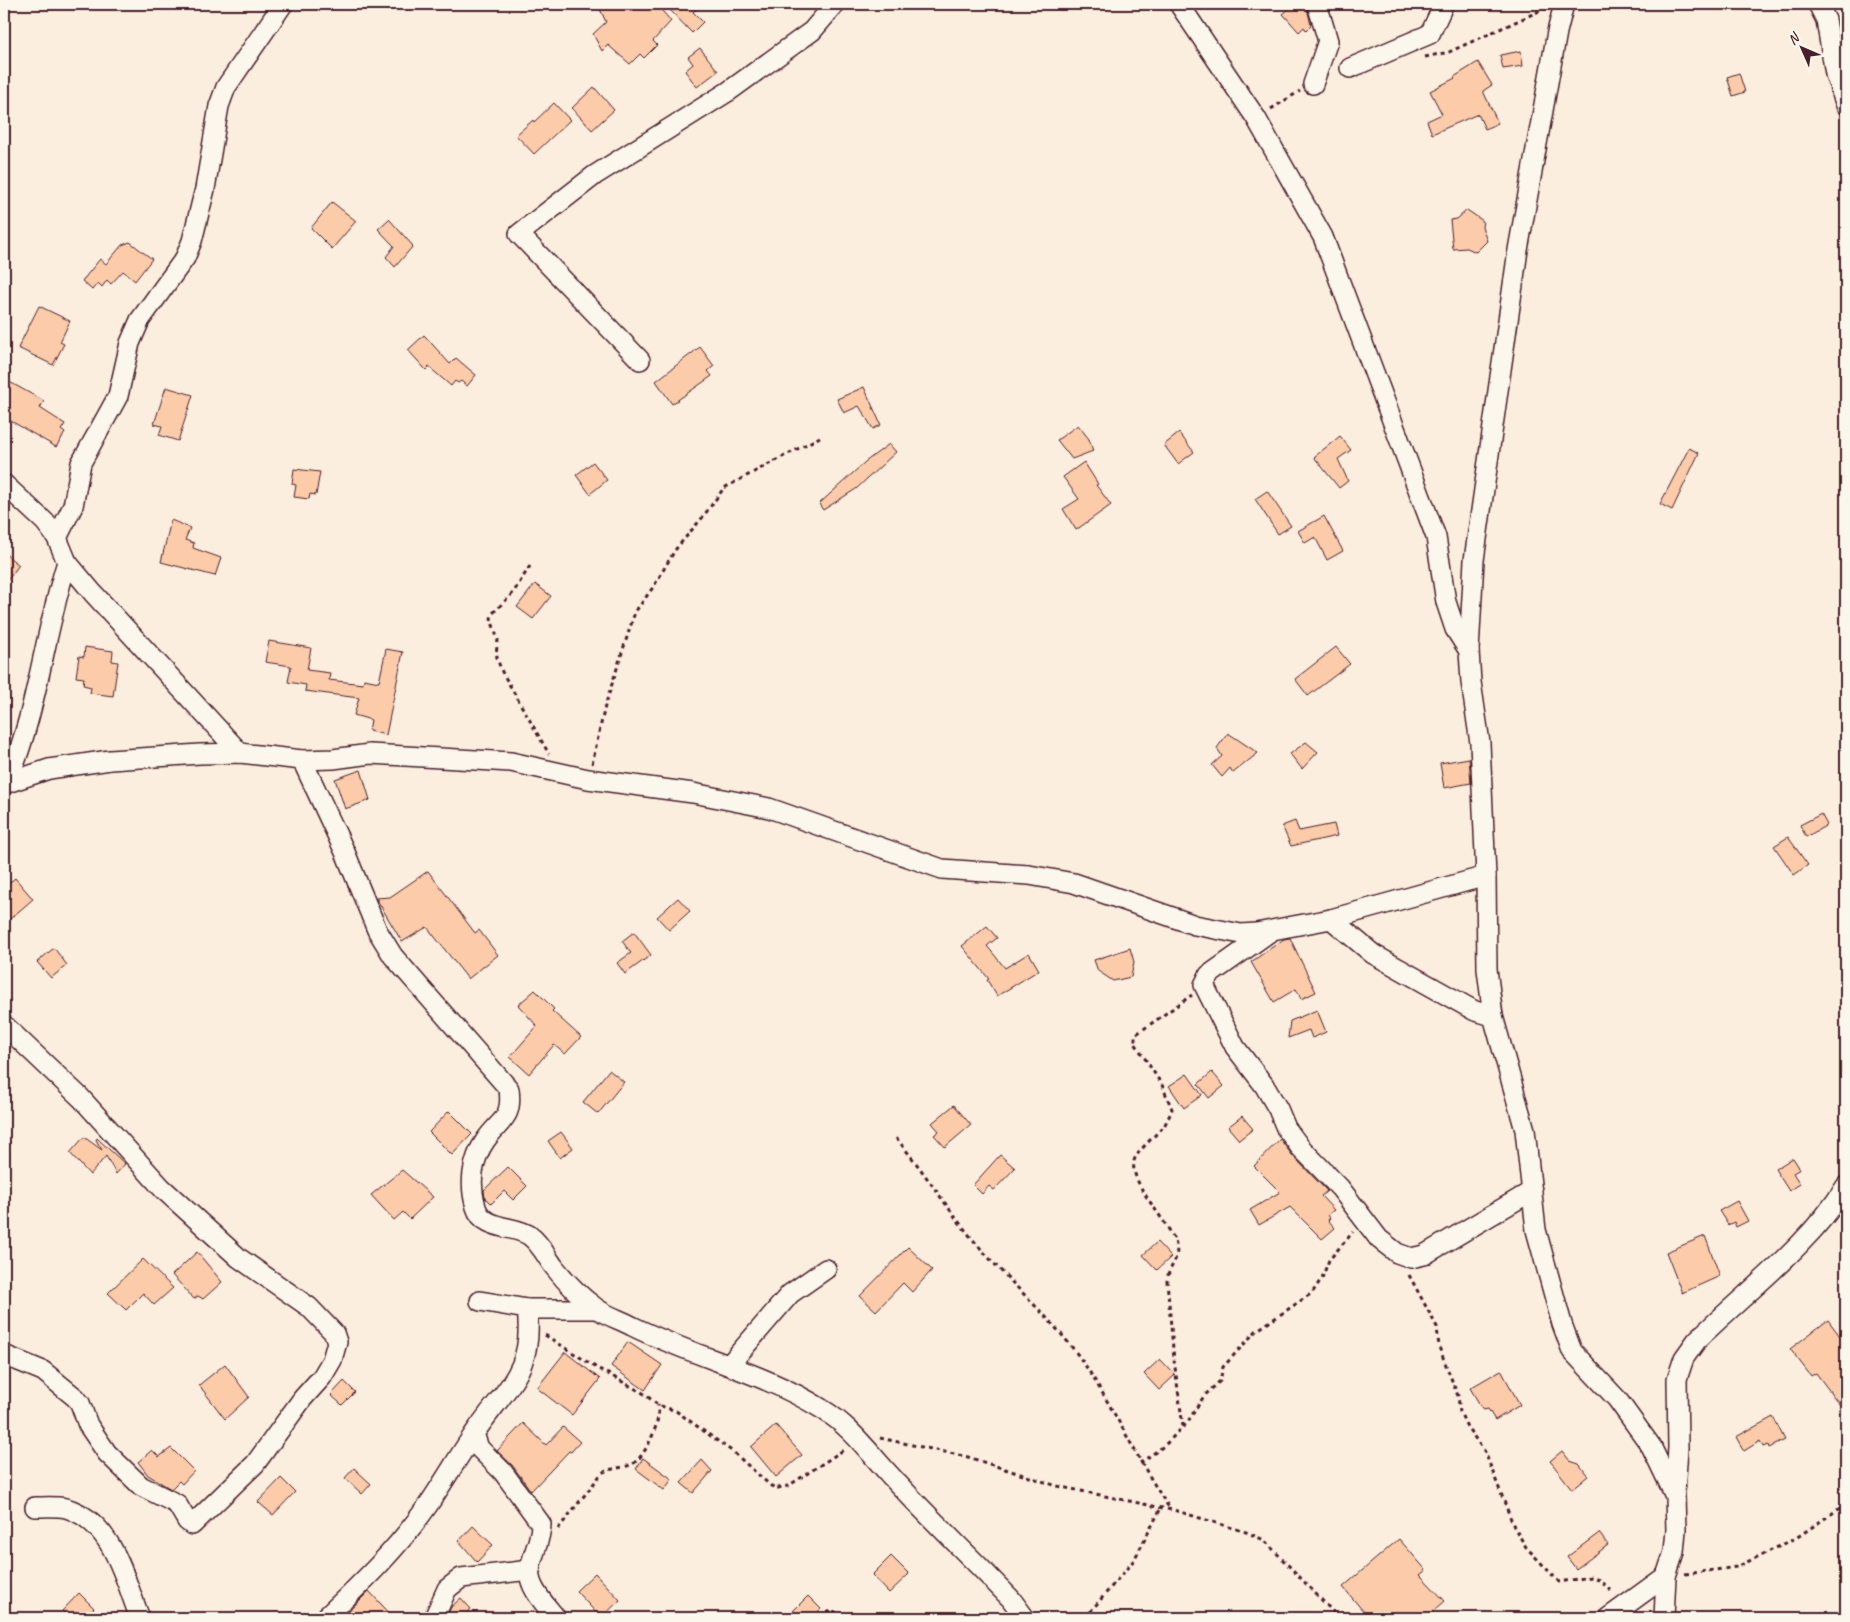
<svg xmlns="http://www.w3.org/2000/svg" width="1850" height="1622" viewBox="0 0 1850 1622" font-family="Caveat,sans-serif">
  <rect width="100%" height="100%" fill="#fbeedf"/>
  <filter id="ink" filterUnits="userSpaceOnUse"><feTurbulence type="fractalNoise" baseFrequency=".02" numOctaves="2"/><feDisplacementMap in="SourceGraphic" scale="10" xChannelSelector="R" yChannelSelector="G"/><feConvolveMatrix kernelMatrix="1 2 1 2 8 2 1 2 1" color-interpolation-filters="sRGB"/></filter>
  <g filter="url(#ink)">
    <g fill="#fbcbaa" stroke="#4a1f2b">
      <polygon points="605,4 656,4 671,21 653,41 657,45 644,58 640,54 630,64 608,45 602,51 593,34 606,22 600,9"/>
      <polygon points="676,4 702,4 693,12 703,22 692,33 670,10"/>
      <polygon points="1294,4 1306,4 1311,25 1306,30 1304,27 1299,32 1283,14"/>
      <polygon points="700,48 718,71 697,87 685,71 693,64 688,57"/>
      <polygon points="1521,51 1523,66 1503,69 1500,55"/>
      <polygon points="1478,62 1492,85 1483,91 1498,123 1485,129 1478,114 1432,134 1427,121 1442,114 1430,91 1455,78 1454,77"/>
      <polygon points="1739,73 1745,92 1733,96 1727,77"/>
      <polygon points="594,87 614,110 592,130 572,108"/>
      <polygon points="554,103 570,120 534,154 516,135 533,120 534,122"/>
      <polygon points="332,202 356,221 332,249 311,228"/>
      <polygon points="1467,210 1483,221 1482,227 1487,241 1476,252 1467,248 1453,249 1450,220 1457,219"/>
      <polygon points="389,219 413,246 395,267 386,257 394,246 378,229"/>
      <polygon points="130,242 152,259 135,281 123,271 111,284 107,280 102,287 98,283 92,290 82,281 100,259 106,264 122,245"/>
      <polygon points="39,306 70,321 60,342 64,344 53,365 18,348"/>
      <polygon points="424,335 450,364 456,358 476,375 467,386 461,381 458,383 455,381 451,386 429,367 426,370 408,350"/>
      <polygon points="700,347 714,366 708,371 712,376 672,404 656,381"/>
      <polygon points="4,379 44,401 40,408 65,424 61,430 65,433 56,447 4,417"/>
      <polygon points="166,387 193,395 178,441 159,435 162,426 154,424"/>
      <polygon points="864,387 881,425 873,429 859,406 844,413 837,399"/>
      <polygon points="1078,425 1089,439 1093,451 1072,459 1057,440"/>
      <polygon points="1179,433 1194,452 1178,464 1164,445"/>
      <polygon points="1340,436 1351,450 1338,459 1348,481 1339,488 1314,457"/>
      <polygon points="889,444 896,452 856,489 823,510 819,504 865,462"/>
      <polygon points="1689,448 1699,453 1672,510 1660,504"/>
      <polygon points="593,462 607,480 590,494 576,475"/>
      <polygon points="1084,462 1098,484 1096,485 1111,505 1076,530 1063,509 1079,499 1063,477"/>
      <polygon points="294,469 320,472 316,495 310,494 309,499 294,497 296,485 292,484"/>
      <polygon points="1267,491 1291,526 1278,534 1255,499"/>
      <polygon points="1324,516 1343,551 1327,560 1315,537 1305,543 1298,531"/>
      <polygon points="171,520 190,528 185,540 194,543 193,548 221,558 215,576 161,562"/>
      <polygon points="4,553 19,565 4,585"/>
      <polygon points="535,584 551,596 533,619 517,607"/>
      <polygon points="269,641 311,648 307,670 330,673 329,680 363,684 364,679 379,682 386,649 403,652 386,735 369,731 371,720 354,715 359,698 305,691 306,685 288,682 291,666 265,662"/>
      <polygon points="85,647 113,651 112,661 118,662 113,696 90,693 91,687 83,685 84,678 76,677 79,656 84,657"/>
      <polygon points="1336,647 1350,664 1308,696 1295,679"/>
      <polygon points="1228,733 1258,753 1233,773 1230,768 1222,777 1212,765 1222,756 1217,748"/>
      <polygon points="1306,742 1318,752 1302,769 1290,754"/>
      <polygon points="1469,758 1471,783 1444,788 1440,763"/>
      <polygon points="361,770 370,800 345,809 335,779"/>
      <polygon points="1821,814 1827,825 1806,837 1800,825"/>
      <polygon points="1295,821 1299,831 1334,824 1337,836 1291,846 1282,826"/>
      <polygon points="1788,837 1808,865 1794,875 1774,846"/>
      <polygon points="428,871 475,933 479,930 498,955 468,979 427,927 402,942 376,898 390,897"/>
      <polygon points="15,878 33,899 4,924 4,887"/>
      <polygon points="678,898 690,911 669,930 657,917"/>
      <polygon points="987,926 997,938 987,946 1005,968 1029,953 1039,970 997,996 987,980 989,979 962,946"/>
      <polygon points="634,932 651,955 625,974 617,963 631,953 622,941"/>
      <polygon points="1290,938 1316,992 1301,999 1296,989 1274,1002 1251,962 1284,939"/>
      <polygon points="54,948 67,965 51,978 37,962"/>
      <polygon points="1130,948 1134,962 1131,977 1113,981 1098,971 1094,960"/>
      <polygon points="535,990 554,1009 552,1011 581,1037 565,1054 554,1045 529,1074 510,1057 537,1026 518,1005"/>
      <polygon points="1317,1010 1326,1032 1312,1038 1309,1030 1288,1038 1290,1021"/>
      <polygon points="609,1070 624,1082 598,1114 583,1102"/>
      <polygon points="1212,1072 1224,1086 1209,1098 1198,1084"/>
      <polygon points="1187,1074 1202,1095 1184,1108 1169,1086"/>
      <polygon points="954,1105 971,1125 945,1147 934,1135 939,1131 932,1123"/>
      <polygon points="449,1111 472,1134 452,1155 429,1132"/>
      <polygon points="1242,1116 1253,1129 1239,1140 1228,1127"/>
      <polygon points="561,1132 573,1148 560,1158 548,1141"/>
      <polygon points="84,1137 102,1150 96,1140 97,1138 125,1164 116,1174 106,1156 90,1175 70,1153"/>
      <polygon points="1280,1139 1292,1155 1327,1191 1321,1196 1334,1210 1328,1215 1330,1218 1328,1220 1335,1228 1322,1239 1290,1207 1259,1225 1250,1210 1280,1192 1254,1166"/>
      <polygon points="1000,1155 1015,1168 994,1190 989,1186 982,1194 973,1185"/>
      <polygon points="1793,1158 1800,1169 1793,1173 1800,1184 1789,1191 1775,1169"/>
      <polygon points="508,1167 527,1186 513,1200 504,1191 491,1204 485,1198 484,1190"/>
      <polygon points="402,1170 433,1197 410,1219 403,1212 394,1220 371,1195"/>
      <polygon points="1737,1201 1748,1221 1736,1227 1734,1222 1728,1225 1719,1211"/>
      <polygon points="1705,1236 1720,1276 1682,1293 1666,1252"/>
      <polygon points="1157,1242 1171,1257 1157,1270 1143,1255"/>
      <polygon points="908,1247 932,1270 912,1292 903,1283 876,1311 860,1296"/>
      <polygon points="197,1252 222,1282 203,1299 198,1296 194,1299 172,1275"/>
      <polygon points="143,1259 173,1288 154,1305 143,1293 126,1310 108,1293"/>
      <polygon points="1828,1320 1846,1344 1846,1413 1816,1373 1811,1376 1790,1349"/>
      <polygon points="628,1342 662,1365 645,1390 611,1366"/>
      <polygon points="565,1352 600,1379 572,1415 537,1388"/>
      <polygon points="1160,1359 1175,1375 1159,1390 1144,1374"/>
      <polygon points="225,1364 249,1397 225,1419 199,1385"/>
      <polygon points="1501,1370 1520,1405 1495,1420 1488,1409 1483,1410 1470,1388"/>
      <polygon points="344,1381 355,1392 342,1405 331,1395"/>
      <polygon points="1773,1417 1785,1440 1769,1448 1768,1445 1763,1447 1760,1441 1744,1451 1736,1437"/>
      <polygon points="523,1423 546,1445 563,1427 580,1442 571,1452 569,1451 531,1491 512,1465 497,1451"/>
      <polygon points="776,1425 802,1455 776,1477 751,1447"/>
      <polygon points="171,1448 194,1471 182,1484 179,1481 171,1489 148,1475 138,1462 152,1450 159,1457"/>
      <polygon points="1562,1451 1570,1461 1579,1464 1588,1476 1572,1489 1550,1461"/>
      <polygon points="643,1458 672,1479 664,1490 636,1469"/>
      <polygon points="702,1460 712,1471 693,1493 681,1483"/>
      <polygon points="354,1468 371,1484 362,1494 345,1478"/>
      <polygon points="281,1478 295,1492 273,1515 258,1502"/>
      <polygon points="473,1526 493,1545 477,1562 459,1541"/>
      <polygon points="1599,1533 1608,1545 1576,1569 1567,1557"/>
      <polygon points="1399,1539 1426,1570 1420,1575 1445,1601 1426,1618 1369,1618 1343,1587"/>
      <polygon points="891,1556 909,1574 889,1593 872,1575"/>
      <polygon points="595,1573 620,1600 601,1618 576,1591"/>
      <polygon points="369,1591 394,1618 341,1618 361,1599"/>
      <polygon points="79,1593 94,1608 84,1618 69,1618 62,1611"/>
      <polygon points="808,1596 821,1609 811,1618 800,1618 793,1611"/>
      <polygon points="461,1598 471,1609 461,1618 446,1618 451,1607"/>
    </g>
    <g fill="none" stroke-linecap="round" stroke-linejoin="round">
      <g stroke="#4a1f2b" stroke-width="22">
        <g id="minor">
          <polyline points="1179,4 1256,118 1323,237 1436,537 1446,602 1455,629 1469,651"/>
          <polyline points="1564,4 1557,32 1518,250 1474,560 1469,651 1471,682 1480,743 1486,876 1487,969 1493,1016 1525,1130 1536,1230 1562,1324 1572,1351 1617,1399 1651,1446 1675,1496 1676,1530 1674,1552 1666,1576 1664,1618"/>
          <polyline points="1818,4 1826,20 1835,74 1846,105"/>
          <polyline points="1350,68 1430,34 1442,8 1439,4"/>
          <polyline points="1313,84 1328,41 1317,4"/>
          <polyline points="640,360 519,234 595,175 729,91 812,31 835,4"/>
          <polyline points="4,484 45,522 57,538 67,562 93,593 240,753"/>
          <polyline points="57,538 73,506 81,463 118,396 130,343 140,320 185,258 192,241 205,189 219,106 226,87 283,4"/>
          <path d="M302,760L345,852L377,930L393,956L509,1089C513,1120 500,1119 485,1141C472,1160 469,1184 476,1207C483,1231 516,1225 530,1236C541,1244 547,1258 555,1268C566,1282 581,1297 596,1308C607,1316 621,1320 632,1326C694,1357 763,1372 822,1409C850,1426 867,1450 889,1474C928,1517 971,1557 1011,1599L1025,1618"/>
          <path d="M7,783C37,713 44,634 67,562"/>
          <polyline points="4,784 49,769 110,760 200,754 240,753 302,760 333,759 370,754 511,762 588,779 693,793 769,808 942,869 1029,875 1074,883 1195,925 1241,934 1256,933 1331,919 1486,876"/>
          <polyline points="1331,919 1373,954 1475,1011 1493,1016"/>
          <polyline points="1271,931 1209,975 1204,985 1235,1047 1264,1085 1278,1109 1286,1128 1300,1147 1340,1188 1379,1239 1397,1253 1411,1258 1424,1255 1532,1191"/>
          <polyline points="4,1025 81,1098 162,1188 239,1258 309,1307 334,1333 337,1342 332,1360 322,1377 303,1398 255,1464 192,1525 187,1521 177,1504 141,1486 107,1453 88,1425 80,1403 76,1398 43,1371 4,1355"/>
          <polyline points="480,1301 527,1309 597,1309"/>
          <path d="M527,1309C535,1372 505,1387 474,1434L479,1448L503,1472L541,1524C541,1541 532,1554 530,1570C527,1587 547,1606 556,1618"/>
          <polyline points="729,1365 790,1294 826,1269"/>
          <path d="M1675,1492L1678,1448L1677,1379L1684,1358L1697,1340C1747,1291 1810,1245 1846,1186"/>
          <path d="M35,1507C44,1507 56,1506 66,1508C113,1522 124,1578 140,1618"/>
          <path d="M325,1618C362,1583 399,1547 428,1505C444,1482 458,1457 474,1434"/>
          <polyline points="434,1618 447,1589 461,1578 530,1570"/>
          <polyline points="1608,1618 1666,1576"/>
        </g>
      </g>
      <g stroke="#4a1f2b" stroke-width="3" stroke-dasharray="4 4" stroke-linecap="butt">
        <polyline points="1425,57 1449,52 1546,8"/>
        <polyline points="1271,109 1300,91"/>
        <polyline points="530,566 513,593 492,614 491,619 498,640 496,654 501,670 549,754"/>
        <polyline points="592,764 605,706 635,612 654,586 675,550 702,518 724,488 820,437"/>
        <path d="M896,1138C926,1173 950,1214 981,1249C1015,1288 1056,1322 1085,1365C1116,1412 1139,1463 1170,1509"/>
        <polyline points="1409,1275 1437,1327 1439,1347 1458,1396 1460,1412 1467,1427 1485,1452 1514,1527 1526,1547 1559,1582 1590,1577 1599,1580 1613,1593"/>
        <polyline points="545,1335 597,1368 643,1393 658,1405 676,1411 733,1452 771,1486 778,1488 788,1486 845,1449"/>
        <path d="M1183,1427L1174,1360L1167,1281C1168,1267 1180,1260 1176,1245C1171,1223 1129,1185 1134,1161C1136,1152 1157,1134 1164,1126C1167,1121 1170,1115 1172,1109L1162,1085L1135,1043V1035L1192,995"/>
        <polyline points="880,1438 968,1457 1057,1486 1177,1511 1246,1532 1264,1540 1339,1618"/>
        <polyline points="1140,1463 1164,1446 1187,1423 1204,1396 1220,1381 1223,1367 1256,1331 1312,1293 1322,1278 1329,1260 1353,1232"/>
        <path d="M558,1529L602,1473C611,1467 623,1469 632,1464C646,1457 662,1419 658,1405"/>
        <polyline points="1685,1574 1737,1567 1796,1538 1846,1504"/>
        <polyline points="820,1618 832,1610 844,1618"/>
        <polyline points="1085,1618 1134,1560 1161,1508"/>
      </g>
      <use href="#minor" stroke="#fbf7ec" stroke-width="19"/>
    </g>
  </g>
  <rect width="1850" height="1622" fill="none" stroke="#fbf7ec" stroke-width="20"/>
  <rect x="10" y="10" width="1830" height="1602" fill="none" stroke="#4a1f2b" stroke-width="2" filter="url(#ink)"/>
  <g transform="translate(1802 48) rotate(315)" stroke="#fbf7ec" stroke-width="4" paint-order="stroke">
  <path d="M0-4L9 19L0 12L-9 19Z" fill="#4a1f2b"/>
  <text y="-8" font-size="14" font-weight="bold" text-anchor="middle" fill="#4a1f2b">N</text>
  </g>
</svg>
